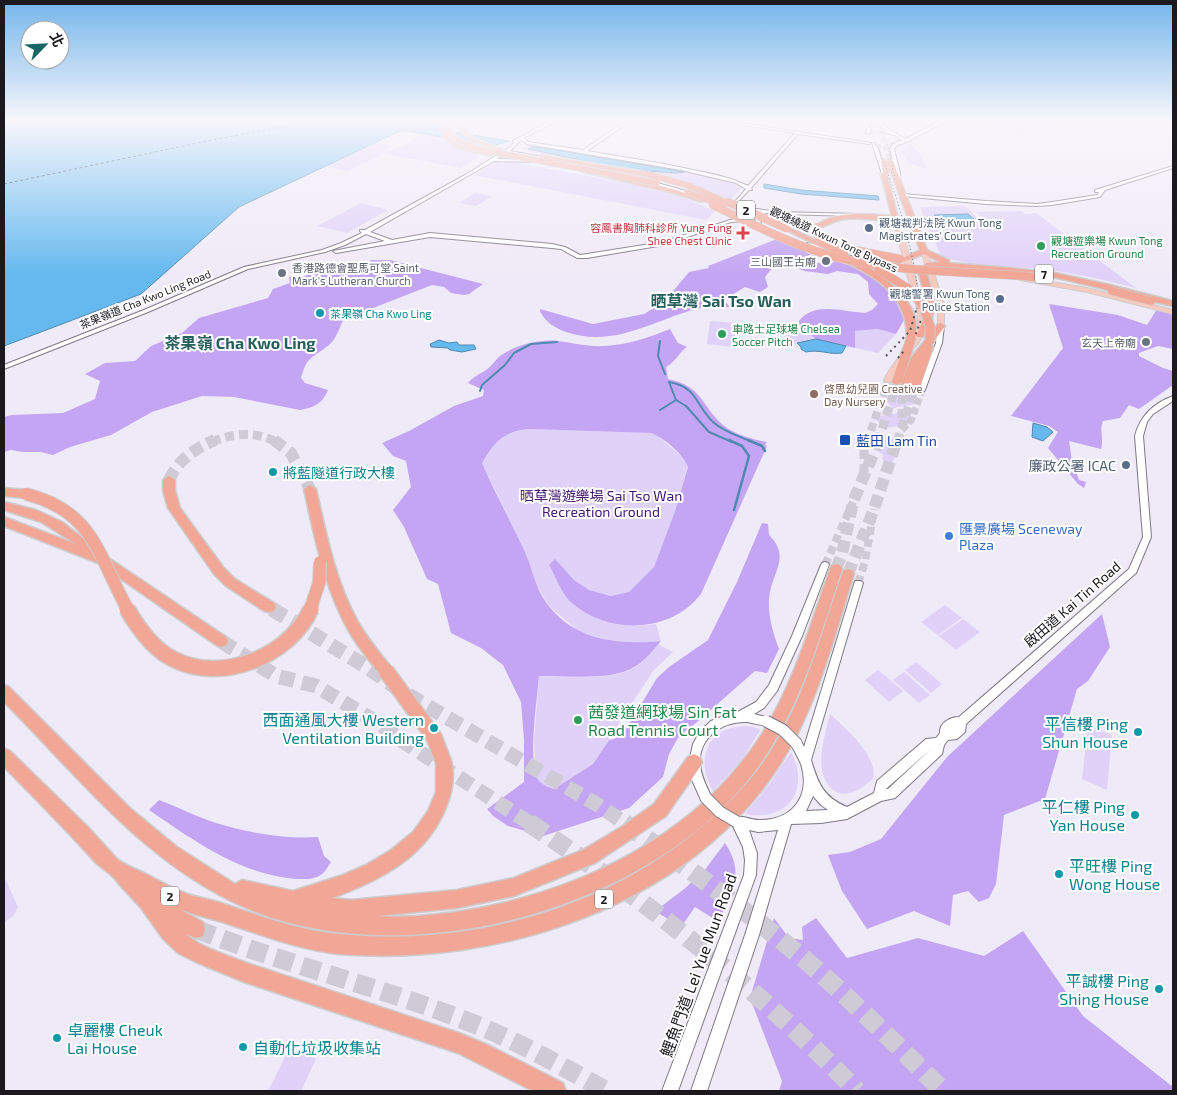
<svg xmlns="http://www.w3.org/2000/svg" width="1177" height="1095" viewBox="0 0 1177 1095" font-family="'Exo 2','Noto Sans TC',sans-serif">
  <rect width="100%" height="100%" fill="#efeaf7"/>
  <g fill="#e0d1f9">
    <polygon points="452,120 460,121 445,129 510,141 441,130 432,134 475,142 492,148 486,152 476,153 479,157 461,168 386,154 386,151 398,148"/>
    <polygon points="1002,120 1055,120 1020,136 990,128"/>
    <polygon points="912,141 912,145 920,154 927,169 908,163 901,149"/>
    <polygon points="375,143 394,146 383,151 383,154 348,171 325,166"/>
    <polygon points="528,145 692,172 743,187 731,199 643,172 529,152 522,148"/>
    <polygon points="503,160 640,186 673,194 716,211 706,220 474,175 495,162"/>
    <polygon points="475,193 492,196 476,206 459,203"/>
    <polygon points="361,203 388,210 347,233 317,226"/>
    <path d="M965,206L993,232L996,230L976,212L1022,211L1025,214L1036,213L1136,288C1105,280 1074,273 1042,269C1017,266 959,267 940,254L920,207Z"/>
    <polygon points="710,321 736,323 735,347 707,344"/>
    <polygon points="788,326 794,328 800,327 816,339 792,344 777,329"/>
    <polygon points="878,329 896,334 878,353 855,348 855,331"/>
    <polygon points="910,393 920,403 893,408 883,398"/>
    <polygon points="904,412 915,423 885,428 874,417"/>
    <path d="M528,429L651,433L656,434L682,457L688,465L675,511L654,567L629,592L611,596L589,590L574,580L555,560L549,565L565,595L574,605L638,626L656,624L661,641L638,643L612,642L580,632L551,608L545,600L535,581L526,554L482,463C494,442 503,433 528,429Z"/>
    <polygon points="896,437 900,442 891,467 882,459 883,455 879,451 883,440"/>
    <polygon points="945,605 962,618 938,635 921,622"/>
    <polygon points="963,619 980,632 956,650 939,636"/>
    <path d="M658,644L673,652L653,671L593,764L554,789L542,785L536,775L534,741L539,676C566,676 612,682 636,667C645,661 651,652 658,644Z"/>
    <polygon points="916,662 942,684 931,693 905,670"/>
    <polygon points="878,670 903,691 889,702 865,680"/>
    <polygon points="904,672 930,695 919,703 893,680"/>
    <path d="M830,714C845,728 879,756 873,779C866,784 858,791 850,793C843,795 837,793 832,789C812,770 825,737 830,714Z"/>
    <polygon points="1088,725 1112,735 1107,790 1082,779"/>
    <path d="M747,726L761,729L741,761L713,791C694,758 708,726 747,726Z"/>
    <path d="M791,752C811,791 787,822 745,814L770,783Z"/>
    <polygon points="4,876 18,907 13,916 4,923"/>
    <polygon points="290,1047 316,1059 301,1091 268,1091"/>
  </g>
  <g fill="#c4a5f3">
    <path d="M777,239L816,257L810,261L829,265L835,261C872,271 891,283 904,320L896,334L878,329L855,331V348L816,339L800,327L799,321C815,301 842,312 865,313L872,310L878,304L869,294L868,282L858,274L837,271L828,274L804,271L792,265L773,267L765,277L768,287L760,292L745,287L730,296L721,297L730,307C719,306 708,306 696,309C652,321 614,348 566,332C555,328 545,322 540,311V309L593,324L644,314L664,302L689,272L709,268L708,266Z"/>
    <path d="M371,260H390L483,284L469,294L464,295L451,293L444,287L432,285L368,310L346,316C340,324 338,336 331,343C317,357 307,353 301,378L305,383L328,390C323,403 314,408 300,410L234,397L202,396L152,412L111,435L70,447L53,455L41,452H23L11,450L4,452V417L12,415L63,413L95,399L100,381L85,374L105,363L135,361L151,346L182,333L199,318L268,298L273,289L290,283L289,277L302,278L314,271L338,266L353,275L361,272Z"/>
    <path d="M1049,304L1118,315L1147,325L1157,309L1173,314V349L1158,346L1139,353V356L1163,368L1173,371V385L1139,409L1129,405L1120,418L1103,421C1099,430 1104,438 1101,449L1069,441L1072,461L1079,480L1086,482L1084,488L1078,484L1048,448L1058,432L1049,426L1011,416L1063,348Z"/>
    <path d="M670,329L678,343L687,347C678,353 676,362 666,367L668,379C703,386 701,406 723,425C735,435 752,439 767,442L765,445L767,446L701,594C671,633 610,635 573,604C561,594 557,579 549,565L555,559L574,580L589,590L611,596L629,592L654,567L675,511L688,467C684,455 663,437 651,433L528,429C503,432 494,442 482,463C495,493 511,522 525,552C532,568 535,586 545,601C573,641 617,645 661,641C653,650 646,660 636,666C612,682 567,675 539,676C537,699 529,754 536,775C539,784 546,786 554,789L593,764L609,740L614,739L623,734L657,678L669,667L708,640L737,582L762,523L768,524L769,535C792,558 771,572 769,599C768,617 773,633 779,649L767,673L755,671L697,722L679,736L669,754L663,777L629,808L543,836L508,826L493,816L487,809L524,782V740L521,702L503,665L481,648L451,633L438,584L427,579L404,527L393,510L411,487L406,461L393,456L382,443L409,431L454,406L483,396L484,390L468,383C474,376 480,374 486,370C492,366 495,360 500,356C514,345 541,339 558,341C574,343 588,347 604,346C627,345 648,338 670,329Z"/>
    <polygon points="1102,614 1110,647 1088,681 1077,689 1045,799 1004,815 996,884 989,898 979,902 968,891 953,895 950,926 914,911 867,929 842,891 828,855 850,852 881,839 947,757"/>
    <path d="M159,800C178,807 197,817 216,823C249,833 284,839 318,837L324,856L331,862C328,866 326,871 322,874C314,880 306,879 296,879C241,875 193,840 149,810Z"/>
    <path d="M725,843C746,875 731,890 719,922L695,907L681,927L655,911L683,890L704,871Z"/>
    <polygon points="774,918 789,938 803,940 802,927 816,918 847,958 918,938 984,956 1023,931 1083,1016 1173,1087 1173,1091 779,1091 782,1081 750,998"/>
  </g>
  <g fill="#66b9ef" stroke="#5089b0">
    <polygon points="4,120 452,120 436,129 509,141 493,146 402,130 239,207 141,294 4,346"/>
    <path d="M530,147H539L684,172C676,174 669,172 661,172C619,171 569,157 528,149Z"/>
    <polygon points="764,184 801,190 878,196 879,200 801,194 764,188"/>
    <polygon points="968,214 975,220 941,222 934,215"/>
    <path d="M816,339L846,346L842,353C830,355 819,349 806,352L801,349V347L797,343Z"/>
    <polygon points="439,340 449,343 457,342 459,345 474,345 476,349 462,352 450,350 448,348 431,347 430,344"/>
    <polygon points="1033,423 1047,427 1053,432 1043,441 1032,437"/>
  </g>
  <g fill="none" stroke-linecap="round" stroke-linejoin="round">
    <g stroke="#5089b0" stroke-width="2">
      <polyline points="660,341 658,356 665,374"/>
      <polyline points="480,391 482,385 505,365 514,353 531,344 557,342"/>
      <polyline points="676,400 686,406 709,432 732,442"/>
      <path d="M660,410L676,400L669,382C698,387 695,405 713,422C724,432 739,436 752,442"/>
    </g>
    <g stroke="#5089b0" stroke-width="2.5">
      <polyline points="729,440 742,446 749,456 734,510"/>
      <polyline points="748,440 762,446 765,451"/>
    </g>
    <polyline stroke="#0d3248" stroke-width="1" stroke-dasharray="3 2.5" stroke-linecap="butt" points="4,184 207,141 319,120"/>
    <g stroke="#cfcbd6" stroke-width="4.5" stroke-dasharray="4.5 2" stroke-linecap="butt">
      <polyline points="871,132 885,132"/>
      <polyline points="877,146 894,145"/>
    </g>
    <polyline stroke="#cfcbd6" stroke-width="7" stroke-dasharray="7 3" stroke-linecap="butt" points="902,430 912,419 922,390"/>
    <g stroke="#cfcbd6" stroke-width="8" stroke-dasharray="8 4.5" stroke-linecap="butt">
      <polyline points="825,565 853,502"/>
      <polyline points="858,583 865,562 874,509"/>
    </g>
    <polyline stroke="#cfcbd6" stroke-width="8" stroke-dasharray="8 4" stroke-linecap="butt" points="867,442 888,380"/>
    <polyline stroke="#cfcbd6" stroke-width="9" stroke-dasharray="9 5" stroke-linecap="butt" points="864,473 864,450 867,440"/>
    <polyline stroke="#cfcbd6" stroke-width="5.5" stroke-dasharray="5.5 3" stroke-linecap="butt" points="873,123 883,138 890,161"/>
    <g stroke="#cfcbd6" stroke-width="9" stroke-dasharray="9 5" stroke-linecap="butt">
      <polyline points="902,418 902,401 906,384"/>
      <path d="M212,442C232,433 257,431 276,442"/>
      <polyline points="878,442 897,382"/>
      <polyline points="897,442 915,387"/>
    </g>
    <g stroke="#cfcbd6" stroke-width="12" stroke-dasharray="12 6" stroke-linecap="butt">
      <polyline points="274,440 291,453 310,489"/>
      <path d="M169,480C179,459 194,449 215,440"/>
      <polyline points="836,569 842,554 853,502 879,440"/>
      <polyline points="848,574 874,509 897,440"/>
      <polyline points="269,607 274,610"/>
    </g>
    <g stroke="#cfcbd6" stroke-width="15" stroke-dasharray="15 8" stroke-linecap="butt">
      <polyline points="272,609 370,669 401,691 598,805 626,824"/>
      <polyline points="221,641 276,676 316,686 380,724 401,740 531,824"/>
    </g>
    <g stroke="#cfcbd6" stroke-width="19" stroke-dasharray="19 9" stroke-linecap="butt">
      <path d="M529,823C648,901 758,989 857,1091"/>
      <path d="M624,823C683,864 741,907 797,953C848,996 896,1044 943,1091"/>
      <path d="M196,929C289,966 386,988 479,1026C523,1044 565,1068 607,1091"/>
    </g>
    <g stroke="#7d7984" stroke-width="2">
      <g id="secondary">
        <path d="M552,120H558L524,138L528,142L583,150L627,120H632L587,151C622,157 658,162 693,170C712,174 731,177 748,186L795,133L709,120H722L871,143L869,144L798,134L751,188L752,190H749L735,205L733,204L746,189L736,183L681,170L527,144L521,140L510,151L554,159L552,160L507,153L497,159L532,160L534,161L532,162L494,161L370,232L392,240L430,233L552,244L565,247L580,255L587,254L663,242L730,220L745,219L747,220L745,221L731,222L664,245L587,258H577L561,249L552,248L430,237L336,253L333,251L385,241L366,234L345,245L325,252L248,269L148,312L4,369V365L144,310L244,267L322,250L341,243L362,233L360,231V230H365L465,175L510,147L514,143L513,141Z"/>
        <polygon points="860,120 864,120 871,130 869,134 866,133 867,130"/>
        <path d="M874,120H878C886,129 895,132 905,139L943,120H949L904,143L898,145L894,149L900,173L899,179L897,180L895,179L896,173L890,149L893,144L902,140L895,135L884,133L885,131Z"/>
        <polygon points="872,143 874,143 878,148 886,175 882,174"/>
        <polygon points="1173,166 1173,168 1105,190 1100,197 1052,205 1037,206 986,204 902,196 900,195 902,194 986,201 1037,204 1052,202 1097,195 1099,192 1095,192 1095,190"/>
        <polygon points="650,181 697,194 697,195 695,196 648,183"/>
        <polygon points="743,207 777,212 857,214 859,215 857,216 777,214 766,213 758,218 761,223 759,224 753,217 762,212 743,209"/>
        <polygon points="807,243 871,255 874,257 871,259 805,246 804,245"/>
        <polygon points="941,324 944,326 942,343 925,390 924,391 920,391 919,390 936,343 938,326"/>
        <path d="M1173,396V401L1153,414L1147,422L1143,436L1151,537L1136,573L966,724L965,732L957,739L948,740L944,745L942,754L895,798L881,801L847,819L821,823L791,824L759,935L707,1091H691L745,935L778,830L758,832L749,830L757,853L756,875L678,1091H662L744,875L745,860L743,847L731,822L733,818C741,814 750,820 759,820C793,820 811,796 801,764C798,757 794,750 790,743L792,739L796,738L800,739L804,747L855,581H861L863,583L811,760C818,783 823,797 847,807L874,793L877,781L926,739L936,738L940,733C939,723 950,717 959,717L1129,569L1143,537L1135,436C1140,416 1154,403 1173,396ZM931,749L888,789H886L887,788ZM813,796L821,805L828,810L806,811Z"/>
        <path d="M825,562L828,563L829,565L802,636L777,691L764,708L754,714L770,718L771,721L770,724C762,727 754,723 747,722C722,721 698,738 700,764C701,777 707,787 712,798L710,802L706,804L702,802L692,780L689,763L693,744L700,731L711,721L729,714H734L756,702L769,685L792,636L821,565L822,563Z"/>
      </g>
    </g>
    <g stroke="#cdccce" stroke-width="2">
      <g id="primary">
        <path d="M896,216L899,218L923,306L925,328L919,342L898,366L891,382H888L884,380C891,365 901,355 911,343C926,323 913,293 906,272H902L892,264L880,259L883,257L896,262L906,269L893,218Z"/>
        <polygon points="924,249 927,251 944,305 944,326 941,328 938,326 938,305 921,251"/>
        <polygon points="1022,277 1087,288 1173,310 1173,314 1087,292 1020,280 1020,278"/>
      </g>
    </g>
    <g stroke="#cdccce" stroke-width="3">
      <g id="highway">
        <path d="M440,120H446L444,128C453,149 478,145 495,154L492,156C473,152 436,147 440,120Z"/>
        <polygon points="459,120 465,120 464,128 475,139 502,149 502,151 471,141 458,128"/>
        <polygon points="869,120 874,120 876,123 871,124"/>
        <polygon points="541,155 644,172 647,174 644,176 539,158"/>
        <path d="M884,159L887,161L889,172L887,174L898,219C881,222 862,217 844,219C834,220 822,229 815,228V226C837,210 866,214 892,216L881,174L883,172L881,161Z"/>
        <path d="M890,159L893,161L927,250L949,260V263L1012,268L1055,273L1106,284L1173,301V306C1134,298 1096,286 1057,278C1016,271 975,270 934,266L927,274C934,300 939,312 923,337H917L916,335C930,311 926,300 919,274L926,263L940,262L924,254L905,261L901,259L920,250L887,161Z"/>
        <polygon points="586,169 673,189 705,200 702,202 669,192 584,172"/>
        <polygon points="784,227 788,227 835,249 828,251 784,229"/>
        <path d="M843,257C851,257 858,262 865,265C888,279 926,308 914,340H908L907,338C907,295 878,278 843,261Z"/>
        <polygon points="941,323 945,326 931,345 933,347 920,387 915,390 912,389 910,387 913,378 909,386 903,386 901,384 911,358 938,324"/>
        <polygon points="908,345 913,348 902,382 897,385 894,384 892,382 903,348"/>
        <polygon points="169,476 175,480 175,490 180,508 223,567 235,579 274,603 276,607 274,611 269,612 264,611 226,586 214,574 168,508 163,490 163,480"/>
        <path d="M310,485L316,489C326,533 335,580 357,620C366,637 379,652 391,667L393,671L391,675L386,677L381,675C370,662 360,649 351,635C325,591 315,539 304,489Z"/>
        <polygon points="4,488 26,490 32,494 26,498 4,496"/>
        <polygon points="4,502 36,510 62,522 107,557 226,637 228,641 226,645 221,647 216,645 98,563 4,526 4,517 76,544 41,522 4,510"/>
        <path d="M836,564L841,566L842,569C820,637 800,708 758,767C653,912 393,982 231,901C138,855 76,774 4,702V685L9,687L131,809L177,847L235,884L242,880L293,891L343,875L366,865L391,850L413,832L428,811L436,792V763L438,758L444,755L450,758C455,771 453,789 448,802C430,855 382,880 332,898L351,900L457,890L514,878L583,850L623,826L654,804L688,757L694,754L700,757L702,762L700,767L666,816L595,863L514,896L457,908L377,916C407,918 439,915 468,910C581,891 696,835 760,737C793,686 810,626 830,569L831,566Z"/>
        <path d="M848,569L853,571L854,574C833,640 816,711 777,769C686,907 497,967 339,954C300,950 262,935 225,923C210,918 194,915 179,909L203,922L205,929L203,936L196,938L186,934C201,948 225,954 244,962L459,1033L490,1046L563,1083L566,1091H533L458,1053L244,982L198,963L178,953L163,939L141,908L118,883C114,875 102,869 95,862C66,830 35,798 4,767V748L10,751L88,827L117,859C126,866 136,869 146,874C159,881 173,888 187,894C200,898 214,900 227,905C263,917 300,931 339,934C489,949 645,898 747,783C798,725 817,646 842,574L843,571Z"/>
      </g>
    </g>
    <use href="#secondary" fill="#fff" fill-rule="evenodd"/>
    <use href="#primary" fill="#f7cac0" fill-rule="evenodd"/>
    <use href="#highway" fill="#f2a796" fill-rule="evenodd"/>
    <g stroke="#545159" stroke-width="1" stroke-dasharray="1 2.5" stroke-linecap="butt">
      <path d="M866,120C884,153 924,273 917,309"/>
      <polyline points="874,120 887,142 895,179"/>
    </g>
    <g stroke="#545159" stroke-width="2" stroke-dasharray="2 4" stroke-linecap="butt">
      <polyline points="886,356 910,331 917,307"/>
      <polyline points="898,358 914,339 921,320"/>
    </g>
    <g stroke="#7d7984" stroke-width="13" stroke-linecap="butt">
      <g id="secondary-bridge">
        <polyline points="766,721 783,730 796,743"/>
        <polyline points="706,798 720,812 737,822"/>
      </g>
    </g>
    <g stroke="#cdccce" stroke-width="7" stroke-linecap="butt">
      <g id="highway-bridge-far4">
        <polyline points="448,120 447,129 457,140 478,149 657,183"/>
        <polyline points="647,174 690,186 730,204"/>
        <polyline points="687,192 719,204"/>
      </g>
    </g>
    <g stroke="#cdccce" stroke-width="9" stroke-linecap="butt">
      <g id="highway-bridge-far3">
        <polyline points="715,202 722,205"/>
        <polyline points="728,202 786,228"/>
        <path d="M713,205C753,224 793,246 836,257C901,273 968,271 1034,277"/>
        <polyline points="817,227 816,233 822,242 844,253"/>
        <polyline points="843,248 900,259"/>
        <polyline points="879,270 909,289 925,309"/>
        <polyline points="1112,291 1151,301"/>
      </g>
    </g>
    <g stroke="#cdccce" stroke-width="11" stroke-linecap="butt">
      <g id="highway-bridge-far2">
        <polyline points="924,307 930,327 930,340"/>
        <polyline points="908,348 911,338"/>
      </g>
    </g>
    <g stroke="#cdccce" stroke-width="14" stroke-linecap="butt">
      <g id="highway-bridge-far1">
        <path d="M26,494C94,511 98,556 128,610"/>
        <polyline points="310,610 319,583 320,562"/>
      </g>
    </g>
    <g stroke="#cdccce" stroke-width="18" stroke-linecap="butt">
      <g id="highway-bridge">
        <path d="M127,609C138,628 153,649 173,659C221,684 289,657 311,609"/>
        <polyline points="386,671 434,737 444,763"/>
      </g>
    </g>
    <use href="#secondary-bridge" stroke="#fff" stroke-width="11"/>
    <use href="#highway-bridge-far4" stroke="#f2a796" stroke-width="5.5"/>
    <use href="#highway-bridge-far3" stroke="#f2a796" stroke-width="8"/>
    <use href="#highway-bridge-far2" stroke="#f2a796" stroke-width="9"/>
    <use href="#highway-bridge-far1" stroke="#f2a796" stroke-width="12"/>
    <use href="#highway-bridge" stroke="#f2a796" stroke-width="15"/>
  </g>
  <linearGradient id="sky" x2="0" y2="1"><stop stop-color="#74b6eb"/><stop offset="0.44" stop-color="#f8f6fb"/><stop offset="1" stop-color="#f8f6fb" stop-opacity="0"/></linearGradient>
  <rect width="1177" height="274" fill="url(#sky)"/>
  <g fill="#5c6f8a" stroke="#fff" stroke-width="2">
    <circle cx="869" cy="228" r="5"/>
    <circle cx="1000" cy="299" r="5"/>
    <circle cx="1126" cy="465" r="5"/>
  </g>
  <path fill="#e0444e" stroke="#fff" stroke-width="2" d="M740.5 225.5h5v5h5v5h-5v5h-5v-5h-5v-5h5z"/>
  <g fill="#2e9e5b" stroke="#fff" stroke-width="2">
    <circle cx="1041" cy="246" r="5"/>
    <circle cx="722" cy="334" r="5"/>
    <circle cx="578" cy="720" r="5"/>
  </g>
  <g fill="#6b7280" stroke="#fff" stroke-width="2">
    <circle cx="826" cy="261" r="5"/>
    <circle cx="282" cy="273" r="5"/>
    <circle cx="1146" cy="342" r="5"/>
  </g>
  <g fill="#0f9aa8" stroke="#fff" stroke-width="2">
    <circle cx="320" cy="313" r="5"/>
    <circle cx="273" cy="472" r="5"/>
    <circle cx="434" cy="728" r="5"/>
    <circle cx="1138" cy="732" r="5"/>
    <circle cx="1135" cy="815" r="5"/>
    <circle cx="1059" cy="874" r="5"/>
    <circle cx="1159" cy="989" r="5"/>
    <circle cx="57" cy="1038" r="5"/>
    <circle cx="243" cy="1047" r="5"/>
  </g>
  <circle fill="#8d6e63" stroke="#fff" stroke-width="2" cx="814" cy="394" r="5"/>
  <rect fill="#1a4fb4" stroke="#fff" stroke-width="2" x="839" y="434" width="12" height="12" rx="2.5"/>
  <circle fill="#3f7fe0" stroke="#fff" stroke-width="2" cx="949" cy="536" r="5"/>
  <g text-anchor="middle" dominant-baseline="central" stroke-width="4" stroke-linejoin="round" paint-order="stroke">
    <g font-size="11" fill="#4e5e75" stroke="#fff" text-anchor="start">
      <text x="879" y="222">觀塘裁判法院 Kwun Tong<tspan x="879" dy="13">Magistrates' Court</tspan></text>
      <text x="990" y="293" text-anchor="end">觀塘警署 Kwun Tong<tspan x="990" dy="13">Police Station</tspan></text>
    </g>
    <g font-size="11" fill="#be3a42" stroke="#fff" text-anchor="end">
      <text x="732" y="227">容鳳書胸肺科診所 Yung Fung<tspan x="732" dy="13">Shee Chest Clinic</tspan></text>
    </g>
    <g font-size="11" fill="#1b191e" stroke="#fff">
      <text transform="translate(834 239) rotate(25)">觀塘繞道 Kwun Tong Bypass</text>
      <text transform="translate(145 299) rotate(-22)">茶果嶺道 Cha Kwo Ling Road</text>
    </g>
    <g font-size="11" fill="#27864d" stroke="#fff" text-anchor="start">
      <text x="1051" y="240">觀塘遊樂場 Kwun Tong<tspan x="1051" dy="13">Recreation Ground</tspan></text>
      <text x="732" y="328">車路士足球場 Chelsea<tspan x="732" dy="13">Soccer Pitch</tspan></text>
    </g>
    <g font-size="11" fill="#5b616d" stroke="#fff" text-anchor="end">
      <text x="816" y="261">三山國王古廟</text>
      <text x="292" y="267" text-anchor="start">香港路德會聖馬可堂 Saint<tspan x="292" dy="13">Mark's Lutheran Church</tspan></text>
      <text x="1136" y="342">玄天上帝廟</text>
    </g>
    <g font-size="11" fill="#0d838f" stroke="#fff" text-anchor="start">
      <text x="330" y="313">茶果嶺 Cha Kwo Ling</text>
    </g>
    <g font-size="11" fill="#785e54" stroke="#fff" text-anchor="start">
      <text x="824" y="388">啓思幼兒園 Creative<tspan x="824" dy="13">Day Nursery</tspan></text>
    </g>
    <g fill="#fff" stroke="#5f5e62" stroke-width="1">
      <rect x="737" y="200.5" width="18" height="19" rx="4"/>
      <rect x="1035" y="264.5" width="18" height="19" rx="4"/>
      <rect x="161" y="886.5" width="18" height="19" rx="4"/>
      <rect x="595" y="889.5" width="18" height="19" rx="4"/>
    </g>
    <g font-size="12" font-weight="bold" fill="#1b191e">
      <text x="746" y="210">2</text>
      <text x="1044" y="274">7</text>
      <text x="170" y="896">2</text>
      <text x="604" y="899">2</text>
    </g>
    <g font-size="14" fill="#164399" stroke="#fff" text-anchor="start">
      <text x="856" y="440">藍田 Lam Tin</text>
    </g>
    <g font-size="14" fill="#4e5e75" stroke="#fff" text-anchor="end">
      <text x="1116" y="465">廉政公署 ICAC</text>
    </g>
    <g font-size="14" fill="#0d838f" stroke="#fff" text-anchor="start">
      <text x="283" y="472">將藍隧道行政大樓</text>
    </g>
    <g font-size="14" fill="#441770" stroke="#fff">
      <text x="601" y="495">晒草灣遊樂場 Sai Tso Wan<tspan x="601" dy="16">Recreation Ground</tspan></text>
    </g>
    <g font-size="14" fill="#366cbe" stroke="#fff" text-anchor="start">
      <text x="959" y="528">匯景廣場 Sceneway<tspan x="959" dy="16">Plaza</tspan></text>
    </g>
    <g font-size="14" fill="#1b191e" stroke="#fff">
      <text transform="translate(1072 604) rotate(-41)">啟田道 Kai Tin Road</text>
    </g>
    <g font-size="16" font-weight="bold" fill="#26605e" stroke="#fff">
      <text x="721" y="300">晒草灣 Sai Tso Wan</text>
      <text x="240" y="342">茶果嶺 Cha Kwo Ling</text>
    </g>
    <g font-size="16" fill="#27864d" stroke="#fff" text-anchor="start">
      <text x="588" y="711">茜發道網球場 Sin Fat<tspan x="588" dy="18">Road Tennis Court</tspan></text>
    </g>
    <g font-size="16" fill="#0d838f" stroke="#fff" text-anchor="end">
      <text x="424" y="719">西面通風大樓 Western<tspan x="424" dy="18">Ventilation Building</tspan></text>
      <text x="1128" y="723">平信樓 Ping<tspan x="1128" dy="18">Shun House</tspan></text>
      <text x="1125" y="806">平仁樓 Ping<tspan x="1125" dy="18">Yan House</tspan></text>
      <text x="1069" y="865" text-anchor="start">平旺樓 Ping<tspan x="1069" dy="18">Wong House</tspan></text>
      <text x="1149" y="980">平誠樓 Ping<tspan x="1149" dy="18">Shing House</tspan></text>
      <text x="67" y="1029" text-anchor="start">卓麗樓 Cheuk<tspan x="67" dy="18">Lai House</tspan></text>
      <text x="253" y="1047" text-anchor="start">自動化垃圾收集站</text>
    </g>
    <g font-size="16" fill="#1b191e" stroke="#fff">
      <text transform="translate(698 965) rotate(-70)">鯉魚門道 Lei Yue Mun Road</text>
    </g>
  </g>
  <rect width="1177" height="1095" fill="none" stroke="#1b191e" stroke-width="10"/>
  <g transform="translate(45 45) rotate(66)"><circle r="24" fill="#ffffff" stroke="#a4a3a5"/>
  <path d="M0-4L9 19L0 12L-9 19Z" fill="#176564"/>
  <text y="-8" font-size="14" font-weight="bold" text-anchor="middle" fill="#1b191e">北</text>
  </g>
</svg>
